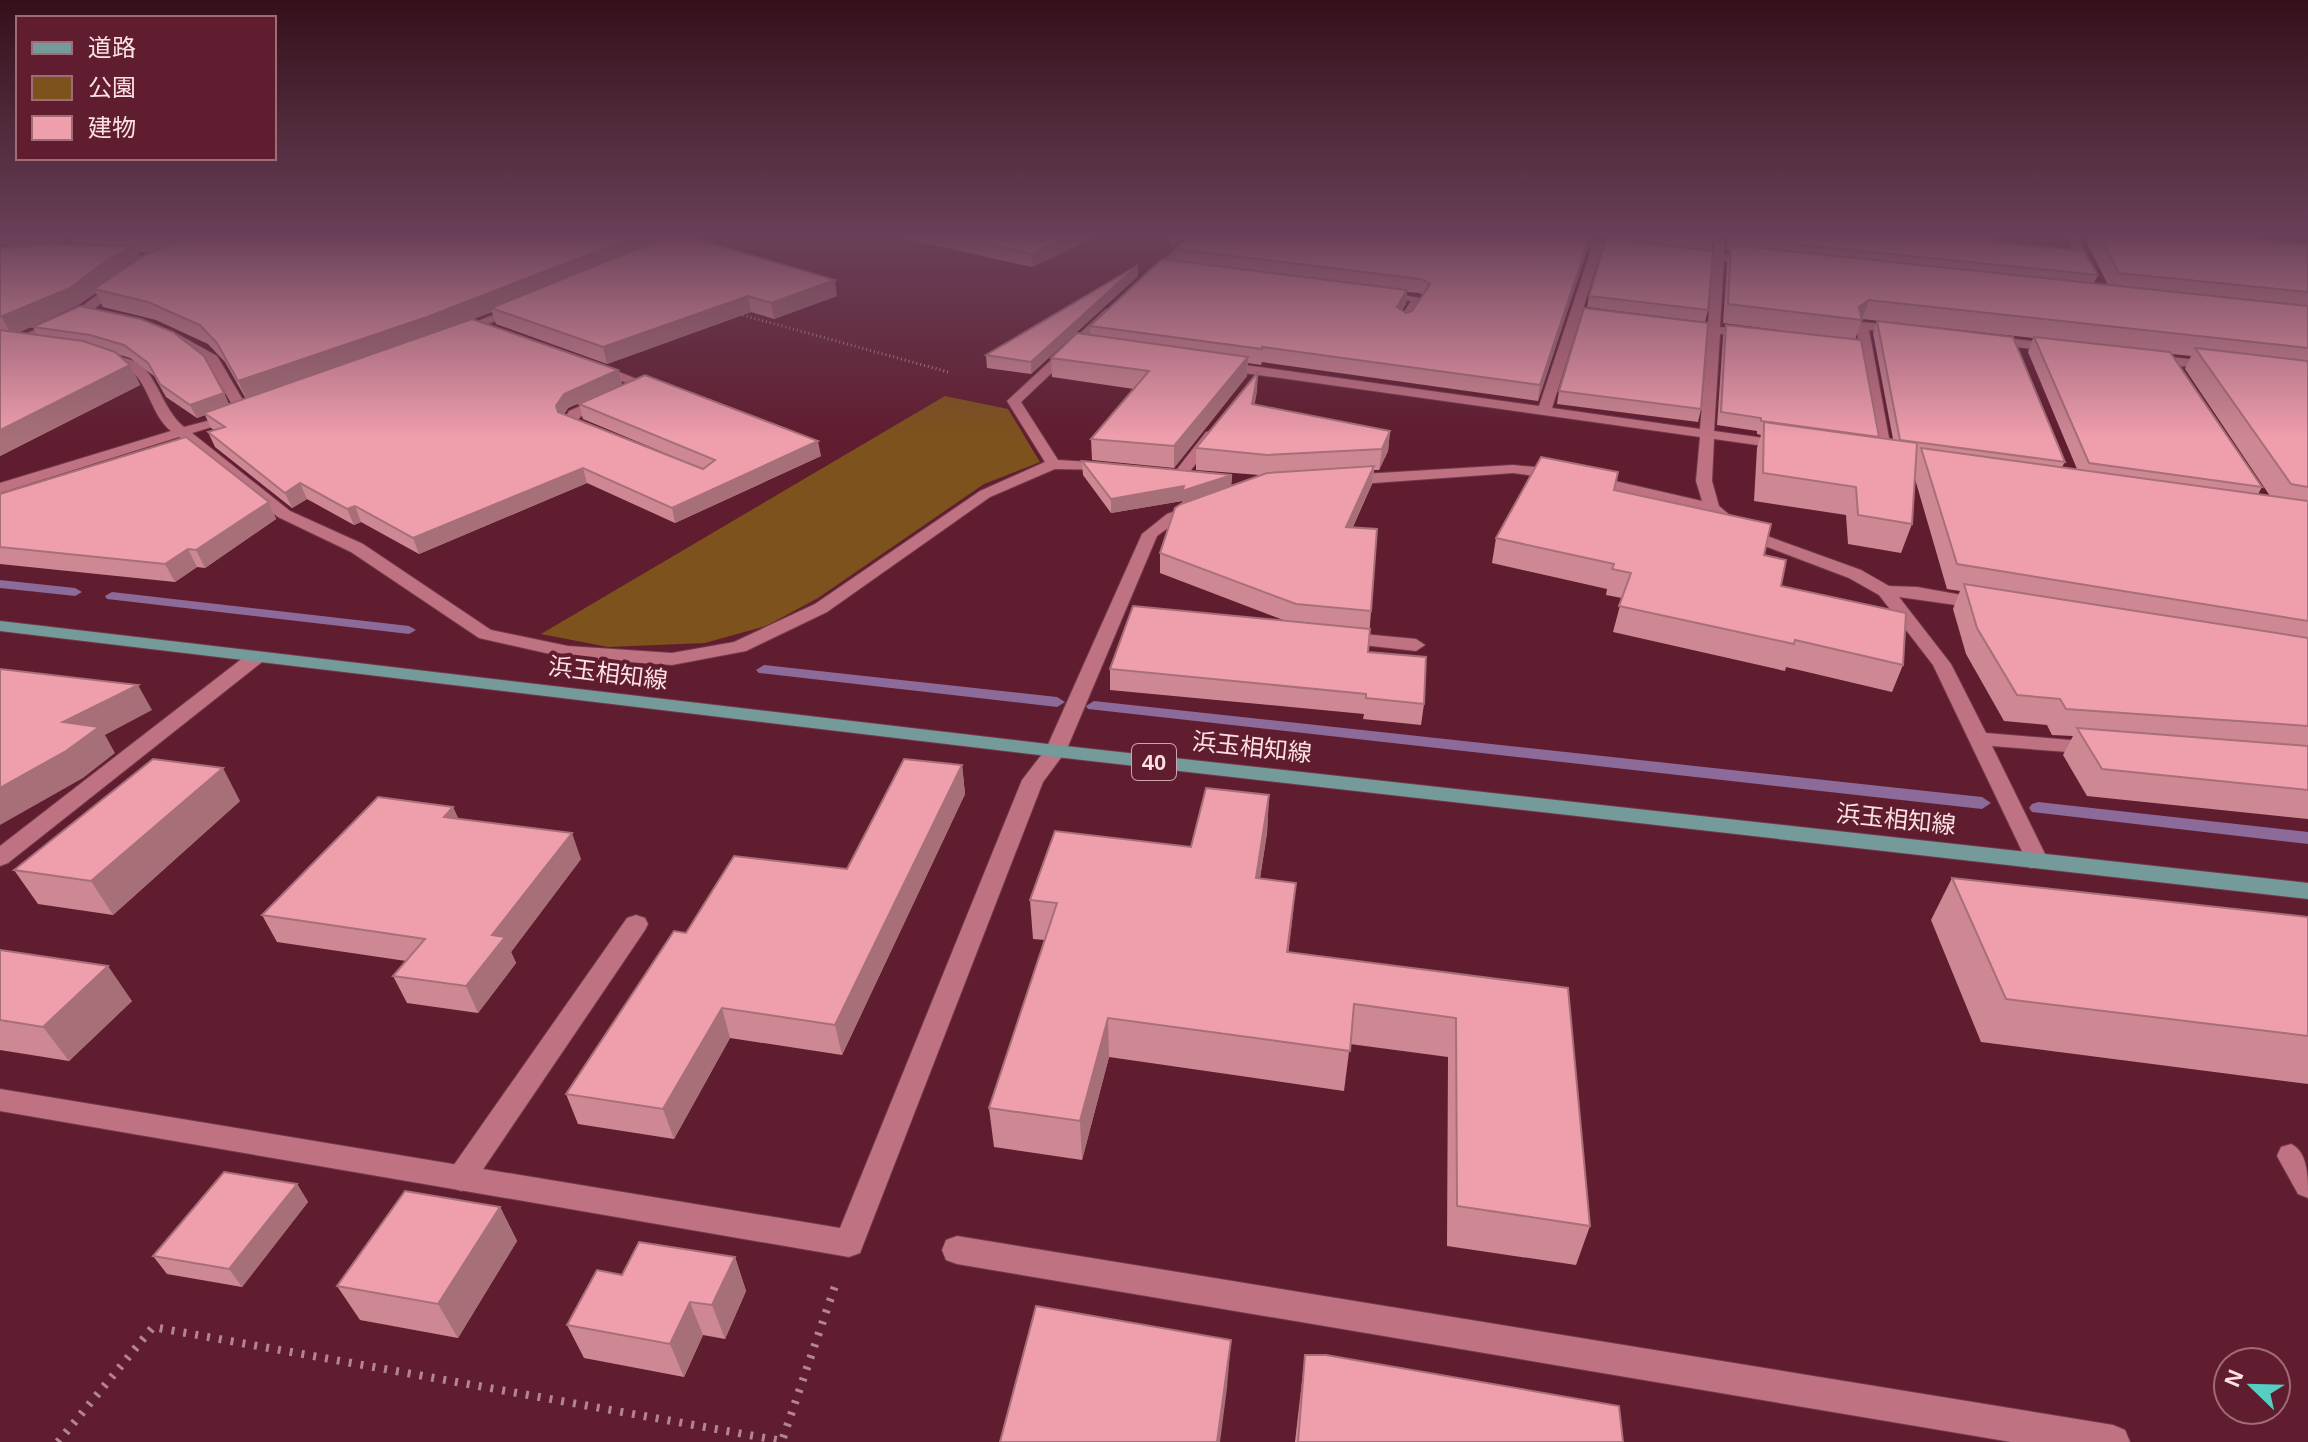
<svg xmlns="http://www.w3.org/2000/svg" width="2308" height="1442" viewBox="0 0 2308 1442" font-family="Helvetica,'Noto Sans JP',sans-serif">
  <rect width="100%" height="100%" fill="#601d2f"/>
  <polygon fill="#7e521c" points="945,396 1008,409 1040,462 984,484 818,598 766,626 705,643 608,647 541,634"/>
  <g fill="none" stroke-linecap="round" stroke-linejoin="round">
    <g fill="#8c6a9a" fill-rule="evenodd">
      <polygon points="0,580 75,588 82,592 75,596 0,588"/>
      <polygon points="112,592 409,626 416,630 409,634 107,599 105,596"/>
      <polygon points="764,665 1057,697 1065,702 1057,707 759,673 756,670"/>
      <polygon points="1094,701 1982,797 1991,803 1982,809 1088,709 1086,706"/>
      <polygon points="2038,802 2308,832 2308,844 2032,812 2029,808 2032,804"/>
    </g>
    <g stroke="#723a4c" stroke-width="2">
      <g id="lane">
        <polygon points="1381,291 1425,299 1408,324 1404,325 1398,321 1411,301 1377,296 1375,294"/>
        <polygon points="164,331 172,331 217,356 250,412 248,415 238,415 207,361 164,337"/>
        <polygon points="592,365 602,365 649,384 580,417 578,420 597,430 590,434 565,425 563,422 569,411 630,384 592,371"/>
        <polygon points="1342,632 1416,639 1425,645 1416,651 1336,642 1333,638"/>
        <polygon points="636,915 645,918 648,924 645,930 471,1187 461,1191 451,1187 446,1178 451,1169 627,918"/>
        <path d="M2291,1144C2308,1152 2308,1177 2308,1198L2298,1194L2277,1156L2281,1147Z"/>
      </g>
    </g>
    <g stroke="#723a4c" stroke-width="2">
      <g id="street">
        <polygon points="1192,236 1204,236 1152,279 1144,279 1144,275"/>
        <polygon points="1521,236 1557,236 1635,248 1630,251 1602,248 1552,408 1700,429 1708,333 1676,326 1682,322 1708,325 1713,260 1680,253 1685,250 1714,253 1715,236 1725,236 1724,254 1757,259 1757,263 1753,264 1724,261 1720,327 1750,330 1756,334 1750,338 1720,334 1714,431 1785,441 1792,445 1785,449 1714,439 1712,481 1719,506 1745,528 1861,570 1889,586 1917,587 1990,600 1993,604 1990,608 1984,609 1899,597 1951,664 1986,733 2094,742 2104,748 2094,754 1992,746 2049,862 2046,868 2030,868 1933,665 1879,595 1849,578 1733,534 1707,511 1584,483 1581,480 1589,475 1702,501 1696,481 1700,437 1223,370 1217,366 1223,362 1539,406 1592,247"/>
        <polygon points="2066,236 2076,236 2097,274 2095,276 2087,276"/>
        <polygon points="115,281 125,283 88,314 19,345 9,342 80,308"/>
        <polygon points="514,306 524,309 462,335 452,332"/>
        <path d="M1106,309L1116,312L1021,402L1058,460L1107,463L1112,464V470L1055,469L990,497L827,612L746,651L672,665L568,658L479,638L351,552L278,517L179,437L0,493V483L171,431C150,414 150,384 128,368C120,363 107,362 97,360V354L102,353C112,356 124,357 134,361C157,372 161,408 184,427L238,413V419L192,433L290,511L363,544L491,630L568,646L672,653L734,642L815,604L980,491L1045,462L1007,401Z"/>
        <polygon points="1862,322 1901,326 1907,330 1901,334 1869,330 1893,459 1886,463 1879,459 1856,326"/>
        <polygon points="1989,336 2056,344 2062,348 2056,352 1985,343 1985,337"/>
        <polygon points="2152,355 2215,362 2221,366 2215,370 2147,362 2147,356"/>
        <polygon points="1211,431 1218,435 1216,438 1184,479 1174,479 1174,473 1206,432"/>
        <polygon points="1513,465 1558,469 1566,474 1558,479 1513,473 1346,485 1338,480 1346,475"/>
        <polygon points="1198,503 1204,505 1204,511 1179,520 1157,536 1066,751 1043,782 860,1253 849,1257 0,1111 0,1089 840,1228 1022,780 1046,749 1142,534 1167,514"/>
        <polygon points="255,652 262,654 264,658 262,662 8,863 0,866 0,846 248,654"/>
        <polygon points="957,1236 2113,1425 2125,1430 2130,1442 2011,1442 957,1264 946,1260 942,1250 946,1240"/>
      </g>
    </g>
    <g stroke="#723a4c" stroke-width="2">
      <polygon id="primary" points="0,621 1056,745 2308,883 2308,899 1056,757 0,631"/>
    </g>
    <polyline stroke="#b38590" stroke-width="3" stroke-dasharray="1 3" stroke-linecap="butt" points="739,314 948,372"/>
    <polyline stroke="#b38590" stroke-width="8" stroke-dasharray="3 9" stroke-linecap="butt" points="58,1442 153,1327 782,1441 836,1283"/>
    <use href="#lane" fill="#bf7281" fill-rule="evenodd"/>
    <use href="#street" fill="#bf7281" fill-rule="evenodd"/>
    <use href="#primary" fill="#749a9a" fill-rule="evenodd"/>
  </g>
  <g fill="#ce8894" fill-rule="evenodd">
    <path d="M0,236H687L837,296L774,319L751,312L607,364L496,324L492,312L473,319L618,370L622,384L568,408L564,414L703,469L583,419L579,404L821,456L675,523L587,483L419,554L361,522L354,525L307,499L292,508L215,447L208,432L214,430L211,428L205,415L197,418L166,397L154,376L130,358L117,354L130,365L140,385L0,456V248L9,247L6,241L0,247ZM69,236L73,245L61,244ZM138,252H150L141,257ZM96,293L103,307L156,320L208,344L225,362L246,399L229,405L224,393L80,306L33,327L37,335L19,332L78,305Z"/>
    <polygon points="892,236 1099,236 1032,267"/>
    <polygon points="1167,236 1186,236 1172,247"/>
    <path d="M1590,236L1588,248L1538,401L1262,362L1261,365L1248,363L1247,376L1174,468L1092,460L1091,439L1134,389L1052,377L1051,358L1090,335V326L1175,261V249ZM1407,292L1419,293L1423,295L1412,311L1406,313L1402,310L1406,304Z"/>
    <polygon points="1592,236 1714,236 1711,250"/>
    <path d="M1728,236H1993L1995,242L2098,275L2094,283L2108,285L2087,243L2090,236H2214L2308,245V819L2087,796L2063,755L2073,736L2052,735L2047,725L2004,721L1966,654L1953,609L1960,591L1947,589L1915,479L1912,524L1901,553L1848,544L1846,515L1754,501L1757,448L1761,435L1757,434V431L1717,425L1723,337L1726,325L1879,437L1893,439L1873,333L1877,321L2065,462L2062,467L2077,469L2028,352L2033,338L1862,319L1855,340L1723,323L1727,263L1730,252L1727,251ZM2172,354L2191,356L2185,369L2270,496L2258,494L2262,487Z"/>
    <polygon points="1138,265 1138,276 1031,374 987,368 986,355"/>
    <polygon points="1589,296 1708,310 1705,322 1587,307"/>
    <polygon points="1258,372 1254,405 1390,431 1388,451 1379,470 1374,470 1372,484 1353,527 1371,611 1368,652 1424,704 1421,725 1363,719 1364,714 1110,690 1110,669 1286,621 1160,573 1160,553 1182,504 1182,501 1111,513 1083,475 1082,461 1232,475 1231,486 1259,475 1196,470 1196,448"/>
    <polygon points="1559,391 1701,409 1698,422 1557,404"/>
    <polygon points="1614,490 1764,555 1781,586 1903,665 1892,692 1786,667 1785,671 1613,632 1622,598 1606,595 1607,589 1492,563 1496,538"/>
    <polygon points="0,494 269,502 276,519 205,568 197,567 175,582 0,564"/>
    <polygon points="962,765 965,794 842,1055 730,1038 674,1139 578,1124 566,1094 847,869"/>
    <polygon points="1269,795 1267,833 1260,878 1296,883 1288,952 1568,988 1590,1226 1576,1265 1447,1246 1448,1057 1350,1044 1344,1091 1109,1057 1082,1160 994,1147 989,1108 1045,940 1033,939 1030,900 1191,847"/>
    <polygon points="240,801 113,915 38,904 14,870"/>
    <polygon points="453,807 458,818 581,859 511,952 516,963 478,1013 407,1003 393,976 406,961 277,942 262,915"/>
    <polygon points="1952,878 2308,917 2308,1084 1981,1042 1931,920"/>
    <polygon points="0,950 132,1001 69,1061 0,1050"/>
    <polygon points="297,1184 308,1202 242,1287 167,1274 153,1256"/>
    <polygon points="500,1207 517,1241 458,1338 360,1320 337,1286"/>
    <polygon points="735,1257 746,1291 725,1339 703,1335 684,1377 584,1358 567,1325 622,1275"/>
    <polygon points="1305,1355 1623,1442 1295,1442"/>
  </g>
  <g fill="#a76f78">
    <polygon points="0,236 69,236 56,249 12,253 6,241 0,247"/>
    <polygon points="160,236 215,236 168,253"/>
    <polygon points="636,236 682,236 491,308 492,312 433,335 247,400 238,381"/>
    <polygon points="1069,236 1099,236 1032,267 1031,254"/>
    <polygon points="1172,236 1186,236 1172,247"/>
    <polygon points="1590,236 1588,248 1538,401 1540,385"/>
    <polygon points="135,246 143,263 94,289 96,293 78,305 12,336 2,317"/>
    <polygon points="1138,265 1138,276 1031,374 1031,362"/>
    <polygon points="835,280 837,296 774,319 771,303"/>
    <polygon points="1407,290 1406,304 1395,322 1397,307"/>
    <polygon points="748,296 751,312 607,364 603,347"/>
    <polygon points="1869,300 1862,319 1861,320 1859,307"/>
    <polygon points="1248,357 1247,376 1174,468 1174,446"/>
    <polygon points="130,365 140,385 0,456 0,430"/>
    <polygon points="618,370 622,384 568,408 560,421 556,406 564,394"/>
    <polygon points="1258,372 1257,392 1251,424 1252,404"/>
    <polygon points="224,393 230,406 197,418 190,405"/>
    <polygon points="1390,431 1388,451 1379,470 1382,449"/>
    <polygon points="818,441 821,456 675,523 672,508"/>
    <polygon points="1374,466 1372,484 1344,546 1346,527"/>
    <polygon points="583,468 587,483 419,554 413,538"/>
    <polygon points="1232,475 1231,489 1182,506 1182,501 1111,513 1111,499"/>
    <polygon points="300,483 307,499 292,508 285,493"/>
    <polygon points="269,502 276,519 205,568 196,550"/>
    <polygon points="355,506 361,522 354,525 347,509"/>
    <polygon points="188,549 197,567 175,582 165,564"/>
    <polygon points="138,685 152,710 105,735 115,753 83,778 0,825 0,788 63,722"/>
    <polygon points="962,765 965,794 842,1055 835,1025"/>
    <polygon points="223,768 240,801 113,915 91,881"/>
    <polygon points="1269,795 1267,833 1254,917 1256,878"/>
    <polygon points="453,807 463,832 444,817"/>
    <polygon points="572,833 581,859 511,952 516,963 478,1013 466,986 492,935"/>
    <polygon points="1296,883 1292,922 1284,992 1287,952"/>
    <polygon points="108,966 132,1001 69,1061 43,1027"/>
    <polygon points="722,1008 730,1038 674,1139 663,1109"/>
    <polygon points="1108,1018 1109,1057 1082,1160 1080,1121"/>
    <polygon points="297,1184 308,1202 242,1287 229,1269"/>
    <polygon points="500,1207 517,1241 458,1338 438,1304"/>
    <polygon points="735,1257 746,1291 725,1339 712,1305"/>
    <polygon points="690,1302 703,1335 684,1377 670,1344"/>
    <polygon points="1231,1340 1227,1388 1220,1442 1217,1442"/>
  </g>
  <g fill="#ef9eac" stroke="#a76f78" stroke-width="2">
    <polygon points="196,236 636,236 427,317 238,381 217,343 200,325 148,302 94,289 146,254"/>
    <polygon points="669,236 687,236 835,280 771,303 748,296 603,347 491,308"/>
    <polygon points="951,236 1069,236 1031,254"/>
    <polygon points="1191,236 1590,236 1540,385 1262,347 1262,349 1090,326 1162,259 1407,290 1397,307 1406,313 1412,311 1430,284 1421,279 1175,249"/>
    <polygon points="1731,236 1993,236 1995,242 2084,251 2098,275 1731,238"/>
    <polygon points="2100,236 2214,236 2308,245 2308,292 2119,273"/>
    <polygon points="1606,239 1713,251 1708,310 1589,296"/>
    <polygon points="53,244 135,246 110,258 70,288 0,317 0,248"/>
    <polygon points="1731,245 2308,306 2308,348 1869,300 1859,307 1862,320 1728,304"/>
    <polygon points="1138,265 1031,362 986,355"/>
    <polygon points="80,306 141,319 173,332 204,356 224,393 190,405 160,384 148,363 124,345 90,335 33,327"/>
    <polygon points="1584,308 1708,323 1701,409 1559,391"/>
    <polygon points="472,319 618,370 564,394 556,406 558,412 703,469 715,460 579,404 645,375 818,441 672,508 583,468 413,538 355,506 347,509 300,483 285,493 208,432 225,427 204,413"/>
    <polygon points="1877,321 2013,337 2065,462 1900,440"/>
    <polygon points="1726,325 1861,340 1879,437 1761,421 1761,418 1721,412"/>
    <polygon points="0,330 83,341 115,352 130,365 0,430"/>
    <polygon points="1077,333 1248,357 1174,446 1091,439 1149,371 1051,358"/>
    <polygon points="2034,337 2170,352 2262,487 2089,463"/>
    <polygon points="2195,348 2308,361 2308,487 2291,484"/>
    <polygon points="1258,372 1252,404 1390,431 1382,449 1267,455 1196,448"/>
    <polygon points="1764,422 1917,443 1912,524 1858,515 1856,487 1763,473"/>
    <polygon points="186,437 269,502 196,550 188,549 165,564 0,547 0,494"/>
    <polygon points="1921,448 2308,501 2308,621 1957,564"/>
    <polygon points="1541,457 1618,472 1614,490 1771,524 1764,555 1786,560 1781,586 1906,613 1903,665 1795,640 1794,644 1619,606 1631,573 1612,569 1614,564 1496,538"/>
    <polygon points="1082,461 1232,475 1182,491 1184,486 1111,499"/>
    <polygon points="1374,466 1346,527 1377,529 1371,611 1296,604 1160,553 1175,508 1181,504 1267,473"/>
    <polygon points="1964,584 2308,638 2308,726 2066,709 2060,699 2017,695 1977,628"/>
    <polygon points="1133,606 1370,629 1368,652 1426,657 1424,704 1366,698 1366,694 1110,669"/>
    <polygon points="0,669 138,685 63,722 99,727 66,751 0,788"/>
    <polygon points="2077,728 2308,746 2308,790 2102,769"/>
    <polygon points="153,759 223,768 91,881 14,870"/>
    <polygon points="904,759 962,765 835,1025 722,1008 663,1109 566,1094 674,931 686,933 734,856 847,869"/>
    <polygon points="1206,788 1269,795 1256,878 1296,883 1287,952 1568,988 1590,1226 1457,1206 1456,1018 1354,1004 1350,1051 1108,1018 1080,1121 989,1108 1057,903 1030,900 1055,831 1191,847"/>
    <polygon points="378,797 453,807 444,817 572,833 492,935 505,937 466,986 393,976 425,939 262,915"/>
    <polygon points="1952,878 2308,917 2308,1036 2006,999"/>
    <polygon points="0,950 108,966 43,1027 0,1020"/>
    <polygon points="224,1172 297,1184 229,1269 153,1256"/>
    <polygon points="405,1191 500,1207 438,1304 337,1286"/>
    <polygon points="639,1242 735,1257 712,1305 690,1302 670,1344 567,1325 597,1270 622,1275"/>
    <polygon points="1036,1306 1231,1340 1217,1442 1000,1442"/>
    <polygon points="1305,1355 1326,1355 1619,1406 1623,1442 1298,1442"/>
  </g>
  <linearGradient id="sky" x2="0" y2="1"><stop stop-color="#35101a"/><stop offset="0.54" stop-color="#694058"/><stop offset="1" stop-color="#694058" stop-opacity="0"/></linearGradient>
  <rect width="2308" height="438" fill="url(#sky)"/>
  <g text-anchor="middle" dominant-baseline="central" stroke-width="8" stroke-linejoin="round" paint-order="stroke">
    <rect fill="#601d2f" stroke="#cca6ae" stroke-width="2" x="1132" y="744" width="44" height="36" rx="6"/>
    <g font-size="22" font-weight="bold" fill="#fbe0e4">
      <text x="1154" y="762">40</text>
    </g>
    <g font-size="24" fill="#fbe0e4" stroke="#601d2f">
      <text transform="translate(608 673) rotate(7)">浜玉相知線</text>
      <text transform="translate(1252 747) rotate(6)">浜玉相知線</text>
      <text transform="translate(1896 819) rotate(6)">浜玉相知線</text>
    </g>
  </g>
  <rect x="16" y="16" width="260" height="144" fill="#601d2f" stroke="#9e6b77" stroke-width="2"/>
  <rect x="32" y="42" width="40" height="12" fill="#749a9a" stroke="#9e6b77" stroke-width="2"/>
  <text x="88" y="56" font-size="24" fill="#fbe0e4">道路</text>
  <rect x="32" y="76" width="40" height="24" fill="#7e521c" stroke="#9e6b77" stroke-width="2"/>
  <text x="88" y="96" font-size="24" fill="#fbe0e4">公園</text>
  <rect x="32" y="116" width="40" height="24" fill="#ef9eac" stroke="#9e6b77" stroke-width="2"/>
  <text x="88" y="136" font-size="24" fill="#fbe0e4">建物</text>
  <g transform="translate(2252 1386) rotate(293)"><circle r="38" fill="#601d2f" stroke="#9e6b77" stroke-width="2"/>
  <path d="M0-6L14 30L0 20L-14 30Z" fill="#56cec4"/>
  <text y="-12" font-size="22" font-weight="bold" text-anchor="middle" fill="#fbe0e4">N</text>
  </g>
</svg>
